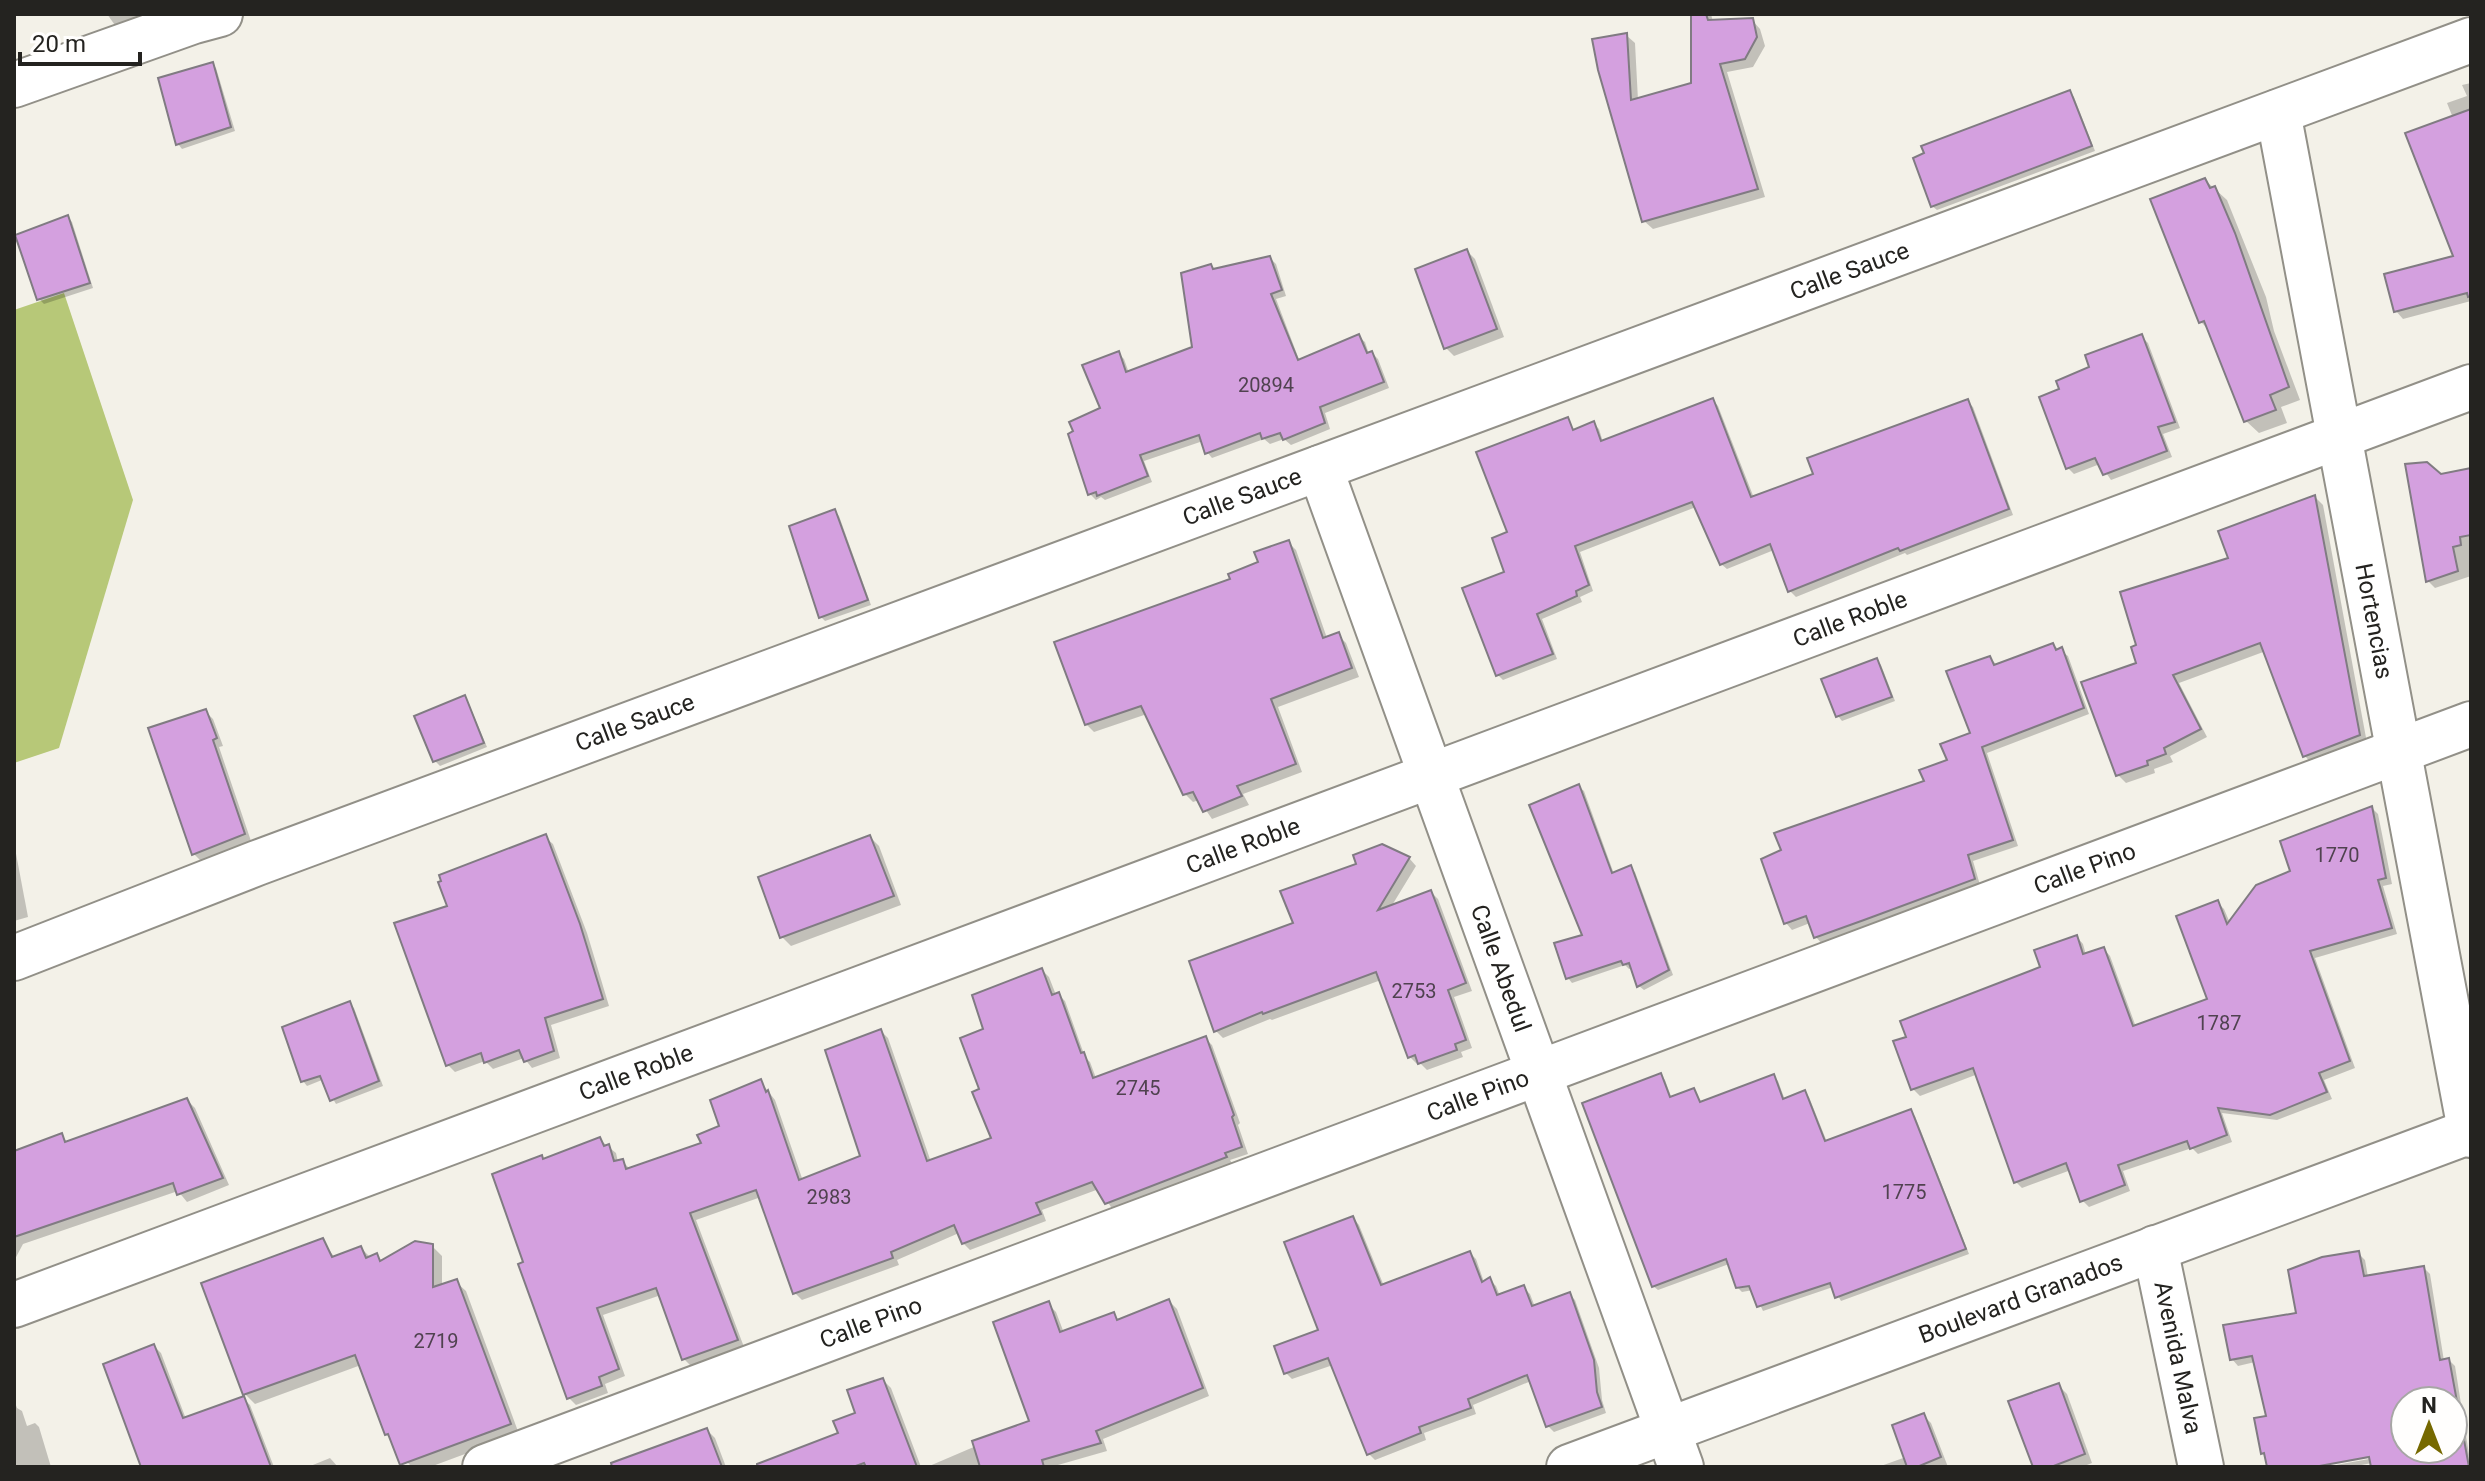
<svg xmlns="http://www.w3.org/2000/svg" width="2485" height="1481" viewBox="0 0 2485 1481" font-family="Roboto,sans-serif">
  <rect width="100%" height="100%" fill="#f3f1e8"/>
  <polygon fill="#b7c878" points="64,293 133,500 59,748 14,763 14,310"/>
  <g fill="#0003" fill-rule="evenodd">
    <polygon points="107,14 148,14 117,28"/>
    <polygon points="1693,14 1711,14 1713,22 1752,20 1760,29 1765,46 1753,67 1727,72 1765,197 1653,229 1644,221 1600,70 1626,35 1635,43 1638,100 1693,85"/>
    <polygon points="212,64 216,68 235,131 182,149 178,144"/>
    <polygon points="2471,83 2471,301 2403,319 2396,311 2455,258 2453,118 2447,103 2467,96 2462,85"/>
    <polygon points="2070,92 2074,97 2095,151 1937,210 1932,206"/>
    <polygon points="2205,180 2227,200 2266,297 2274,331 2300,400 2281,407 2287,423 2259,433 2246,421 2211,332 2201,322"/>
    <polygon points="68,217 72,222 93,288 44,304 39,299"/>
    <polygon points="1467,251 1475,259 1504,337 1454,356 1446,348"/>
    <polygon points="1270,258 1276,264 1286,296 1276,299 1300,362 1359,337 1365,342 1369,354 1372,353 1378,359 1389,388 1325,413 1330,429 1291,445 1284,439 1270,444 1264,439 1212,458 1207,452 1203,441 1144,461 1152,482 1105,500 1101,497 1096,500 1090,494 1102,409 1118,353 1124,359 1129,373 1195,348 1211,266 1215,271"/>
    <polygon points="2142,337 2148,343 2180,428 2163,434 2172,457 2111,480 2100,464 2074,474 2068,468 2092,368"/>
    <polygon points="1713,400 1718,406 1754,498 1816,475 1968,402 1973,407 2013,515 1907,555 1905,553 1796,597 1790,591 1774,550 1727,569 1721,564 1696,507 1580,552 1593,591 1580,597 1582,602 1542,619 1557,659 1503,680 1498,675 1510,534 1567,420 1575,431 1593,423 1599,429 1603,442"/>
    <polygon points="2471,472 2471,576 2435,588 2428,581 2440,476"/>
    <polygon points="2315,497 2323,505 2367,743 2312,764 2305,756 2266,651 2179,683 2207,737 2170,756 2173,762 2154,769 2155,773 2126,783 2118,775 2139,664 2231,559"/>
    <polygon points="834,511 839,516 871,605 825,621 821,617"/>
    <polygon points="1288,542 1296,550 1327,638 1338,635 1346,643 1359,677 1278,707 1302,772 1243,794 1249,805 1212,819 1199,800 1193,802 1185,794 1147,714 1094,732 1086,724 1233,580"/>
    <polygon points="2053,645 2068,656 2089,714 1987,753 2018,846 1973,861 1980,885 1822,944 1816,937 1810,923 1792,930 1786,923 1949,761 1973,734 1990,658 1996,664"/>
    <polygon points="1877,660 1881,665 1895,701 1842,721 1838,716"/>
    <polygon points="464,698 468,702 487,747 440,766 435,761"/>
    <polygon points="206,712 213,719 223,746 219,747 251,841 201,861 194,854"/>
    <polygon points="1579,787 1584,791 1614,874 1630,868 1635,872 1673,975 1644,990 1639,986 1633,968 1629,969 1625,965 1572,983 1568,978 1585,936"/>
    <polygon points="2372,808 2378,814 2392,884 2383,886 2397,934 2315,958 2355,1068 2324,1080 2332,1099 2277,1120 2222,1113 2232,1142 2198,1154 2192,1148 2123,1171 2130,1191 2089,1207 2082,1200 2071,1170 2022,1188 2016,1182 1978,1074 1920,1096 1913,1089 1895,1042 1908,1038 2042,968 2077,937 2083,944 2086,955 2104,949 2110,956 2136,1027 2209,1000 2218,903 2224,909 2230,923"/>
    <polygon points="545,837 553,844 587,933 609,1006 551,1025 560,1058 532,1068 524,1058 493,1069 485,1061 455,1072 448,1065 450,907"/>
    <polygon points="870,837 879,846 901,905 791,946 782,937"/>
    <polygon points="14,843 28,917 14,921"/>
    <polygon points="1409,858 1416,866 1391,907 1431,892 1438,899 1472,991 1454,997 1472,1048 1461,1052 1463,1057 1427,1070 1420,1063 1417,1064 1410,1057 1381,980 1272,1020 1270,1019 1223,1038 1216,1031 1295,924"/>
    <polygon points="1042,970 1049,977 1056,995 1058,994 1065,1001 1085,1057 1090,1062 1096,1078 1205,1038 1212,1045 1240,1123 1238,1125 1248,1154 1230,1160 1233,1165 1113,1210 1099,1189 1042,1210 1046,1221 970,1250 963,1243 959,1233 897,1260 899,1265 802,1300 795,1293 761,1197 696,1220 744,1347 691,1366 684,1359 661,1295 603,1315 625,1376 605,1384 608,1393 576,1405 569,1398 520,1265 526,1263 544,1160 599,1139 616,1153 618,1162 622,1161 630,1169 703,1144 721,1127 760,1081 775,1100 803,1181 862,1157 881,1031 888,1038 931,1162 994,1139 981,1090 985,1030"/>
    <polygon points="349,1004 354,1008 383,1086 336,1104 322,1080 307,1086 303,1081"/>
    <polygon points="1661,1076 1665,1080 1672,1099 1694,1091 1702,1104 1774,1077 1778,1081 1785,1100 1805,1093 1809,1097 1827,1142 1910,1112 1915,1116 1969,1254 1841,1301 1833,1287 1763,1311 1753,1290 1742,1292 1737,1287 1729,1264 1658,1290 1653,1286"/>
    <polygon points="187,1100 195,1108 229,1185 187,1202 178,1191 23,1244 14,1261 14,1208 61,1136 69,1143"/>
    <polygon points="1353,1218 1359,1225 1384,1286 1470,1253 1476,1259 1484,1282 1490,1280 1496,1286 1500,1296 1524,1288 1530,1294 1535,1307 1569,1294 1575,1300 1599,1368 1602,1400 1606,1413 1554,1432 1548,1426 1531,1381 1473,1405 1476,1414 1424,1433 1426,1440 1375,1460 1369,1454 1333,1365 1292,1379 1286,1373 1276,1347 1320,1331"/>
    <polygon points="322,1240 335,1258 361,1248 371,1258 376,1256 383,1262 432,1246 442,1256 442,1286 456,1282 466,1291 519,1434 430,1467 412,1467 407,1462 361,1365 255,1404 245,1394"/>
    <path d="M2358,1253L2365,1260L2368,1277L2424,1268L2430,1274L2444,1361L2449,1360L2455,1366L2471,1467H2373L2372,1463L2351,1467H2325L2380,1457L2379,1453L2302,1467H2269L2267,1457L2263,1453L2268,1417L2255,1362L2238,1366L2232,1359L2299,1314ZM2405,1401H2453V1449H2405Z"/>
    <polygon points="1169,1301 1177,1309 1209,1396 1103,1439 1107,1451 1051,1467 927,1467 1032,1422 1048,1304 1056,1312 1064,1333 1114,1315 1120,1321"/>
    <polygon points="154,1346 161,1353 186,1419 243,1398 250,1405 274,1467 144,1467"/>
    <polygon points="883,1380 891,1388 921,1467 755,1467 840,1434"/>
    <polygon points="2058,1385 2067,1394 2092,1463 2082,1467 2035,1467"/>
    <polygon points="14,1400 17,1408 22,1411 27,1426 35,1423 39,1427 51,1467 14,1467"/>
    <polygon points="1924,1416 1931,1423 1948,1467 1878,1467 1906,1457"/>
    <polygon points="707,1430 715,1438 726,1467 671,1467"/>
    <polygon points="330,1458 338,1467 308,1467"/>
  </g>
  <g fill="#d4a0df" stroke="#807b82" stroke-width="2" fill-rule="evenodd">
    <polygon points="1691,14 1706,14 1708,20 1753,18 1757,37 1745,59 1720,64 1758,189 1642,222 1598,70 1592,39 1627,33 1631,100 1691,83"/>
    <polygon points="213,62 231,127 176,145 158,78"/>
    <polygon points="2070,90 2092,146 1931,207 1913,158 1924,153 1921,146"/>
    <polygon points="2471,109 2471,296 2468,297 2467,293 2394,312 2384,274 2453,256 2405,133"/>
    <polygon points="2205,178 2210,188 2215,186 2235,233 2289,387 2270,395 2276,410 2244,422 2204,321 2199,323 2150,199"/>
    <polygon points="68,215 90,283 37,300 15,235"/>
    <polygon points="1467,249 1497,329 1444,349 1415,269"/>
    <polygon points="1270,256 1282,290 1271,294 1298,360 1359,334 1367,353 1372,351 1384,382 1320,407 1325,423 1283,440 1280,433 1262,439 1260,433 1205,454 1199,435 1140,455 1148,476 1097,496 1096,492 1088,495 1068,434 1073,431 1069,422 1100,408 1082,365 1119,351 1126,372 1192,347 1181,273 1211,264 1213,269"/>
    <polygon points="2142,334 2175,422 2158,427 2167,451 2103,475 2095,458 2066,469 2039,397 2059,389 2056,381 2089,367 2085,355"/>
    <polygon points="1713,398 1751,497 1813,474 1807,458 1968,399 2009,509 1900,551 1898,548 1788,592 1770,544 1720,565 1692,502 1575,546 1589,585 1576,591 1577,596 1537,614 1553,654 1496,676 1462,588 1504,572 1492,538 1507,532 1476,452 1568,417 1573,430 1594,421 1601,441"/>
    <polygon points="2427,462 2441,474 2471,468 2471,535 2460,537 2461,545 2453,547 2458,571 2426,582 2405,464"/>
    <polygon points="2315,495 2360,735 2303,757 2260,643 2173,675 2201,729 2164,748 2166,754 2147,761 2148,765 2116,776 2081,682 2136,663 2131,647 2136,645 2120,592 2228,558 2218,531"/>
    <polygon points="835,509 868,600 819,618 789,526"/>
    <polygon points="1289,540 1323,638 1339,632 1352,668 1271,699 1296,764 1237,786 1242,796 1203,812 1193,792 1183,795 1141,706 1085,725 1054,642 1230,579 1228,574 1258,562 1254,552"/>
    <polygon points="2053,643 2056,650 2062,647 2084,708 1982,747 2013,840 1968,855 1975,879 1864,920 1814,938 1806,916 1784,924 1761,859 1781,850 1774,833 1924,781 1919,770 1947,760 1940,744 1970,733 1946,671 1990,656 1994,665"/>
    <polygon points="1877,658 1892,697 1836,717 1821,679"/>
    <polygon points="465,695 484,743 433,762 414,716"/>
    <polygon points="206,709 217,738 213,740 245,834 192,855 148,728"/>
    <polygon points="1579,784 1612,873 1631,865 1669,970 1637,987 1629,963 1623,965 1621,961 1566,979 1554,943 1582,935 1529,805"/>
    <polygon points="2372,806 2386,878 2378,880 2392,928 2310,951 2350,1061 2319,1073 2327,1092 2270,1115 2218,1108 2227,1135 2190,1149 2187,1141 2118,1165 2125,1185 2080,1202 2066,1163 2014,1183 1973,1068 1911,1090 1893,1041 1906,1037 1900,1021 2040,967 2034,950 2077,935 2083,954 2104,947 2133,1026 2207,999 2176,916 2218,900 2227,924 2256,885 2290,871 2280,841"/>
    <polygon points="546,834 580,924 603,999 545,1018 554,1051 524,1062 519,1050 484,1063 481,1053 446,1066 394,923 447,906 438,882 441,881 439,875"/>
    <polygon points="870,835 894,896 780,938 758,877"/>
    <polygon points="1382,844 1410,857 1378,910 1431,890 1466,983 1448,990 1466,1040 1455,1044 1457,1050 1418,1064 1415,1055 1408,1058 1376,972 1263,1014 1262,1012 1214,1032 1189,961 1293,923 1280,891 1356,864 1353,855"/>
    <polygon points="1042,968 1052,995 1059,992 1081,1053 1084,1052 1093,1078 1206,1036 1234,1115 1232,1117 1242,1147 1225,1153 1227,1157 1105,1204 1092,1182 1036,1203 1041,1214 962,1244 954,1225 891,1252 893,1258 793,1294 756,1190 690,1213 738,1340 682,1360 656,1288 597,1308 619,1369 599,1377 602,1386 567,1399 518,1264 523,1262 492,1174 542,1155 543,1159 600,1137 604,1146 609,1144 614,1161 623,1159 626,1169 701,1143 697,1135 719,1126 710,1100 761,1079 766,1092 768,1090 799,1180 860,1156 825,1050 881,1029 927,1161 991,1138 972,1092 979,1089 960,1038 983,1029 972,995"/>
    <polygon points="350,1001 379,1081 330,1101 320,1076 301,1082 282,1027"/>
    <polygon points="1661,1073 1670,1097 1694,1088 1700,1102 1774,1074 1783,1099 1805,1090 1825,1141 1911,1109 1966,1249 1835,1298 1830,1283 1757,1307 1749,1286 1736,1288 1726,1259 1652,1287 1582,1103"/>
    <polygon points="187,1098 223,1178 177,1195 173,1183 14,1237 14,1151 62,1133 65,1142"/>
    <polygon points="1353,1216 1381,1285 1470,1251 1482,1282 1490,1277 1497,1295 1524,1285 1532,1306 1570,1292 1594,1360 1597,1392 1602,1407 1546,1427 1527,1375 1468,1399 1471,1408 1419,1427 1421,1433 1367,1455 1328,1358 1284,1374 1274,1346 1318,1330 1284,1242"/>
    <polygon points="323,1238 332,1257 361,1246 366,1258 377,1253 380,1261 415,1241 433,1244 433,1287 457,1279 511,1424 400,1465 388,1434 385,1435 355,1355 243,1395 201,1283"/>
    <path d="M2359,1251L2364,1276L2424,1266L2440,1360L2449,1358L2469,1467H2371L2369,1457L2314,1467H2267L2264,1453L2261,1454L2254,1418L2266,1416L2252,1356L2230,1360L2223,1325L2296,1313L2288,1270L2322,1257ZM2405,1401H2453V1449H2405Z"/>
    <polygon points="1169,1299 1203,1388 1096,1431 1101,1443 1042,1460 1044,1467 980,1467 972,1441 1029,1421 993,1322 1049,1301 1060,1332 1114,1312 1117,1320"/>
    <polygon points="154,1344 183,1418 244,1396 271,1467 141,1467 103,1364"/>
    <polygon points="883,1378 917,1467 866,1467 864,1463 853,1467 757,1467 757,1464 838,1433 833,1421 855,1413 847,1390"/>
    <polygon points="2059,1383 2085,1454 2051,1467 2033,1467 2008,1401"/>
    <polygon points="1924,1413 1941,1457 1917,1467 1907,1467 1892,1425"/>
    <polygon points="707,1428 722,1467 612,1467 611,1463"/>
  </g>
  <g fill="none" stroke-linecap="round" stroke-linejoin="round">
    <g stroke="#929088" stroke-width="48">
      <g id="minor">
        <polyline points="14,85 194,21 220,14"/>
        <path id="s1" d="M2278,112L2471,1135"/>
        <path id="s2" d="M1320,468L1681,1467"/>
        <path id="s3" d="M14,958L257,863L2471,40"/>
        <path id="s4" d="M2155,1248L2201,1467"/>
        <path id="s5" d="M14,1305L2471,387"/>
        <path id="s6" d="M485,1467L2471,724"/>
        <path id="s7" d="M1569,1467L2471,1131"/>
      </g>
    </g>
    <use href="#minor" stroke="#fff" stroke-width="44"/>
  </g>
  <g text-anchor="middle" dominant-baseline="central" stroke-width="6" stroke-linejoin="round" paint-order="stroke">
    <g font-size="20" fill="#504250">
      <text x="1266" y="385">20894</text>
      <text x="2337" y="855">1770</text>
      <text x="1414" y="991">2753</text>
      <text x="2219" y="1023">1787</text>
      <text x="1138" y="1088">2745</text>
      <text x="1904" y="1192">1775</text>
      <text x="829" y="1197">2983</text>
      <text x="436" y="1341">2719</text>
    </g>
    <g font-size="24" fill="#242320" stroke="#fffefd">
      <text stroke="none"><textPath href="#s3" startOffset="1960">Calle Sauce</textPath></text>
      <text stroke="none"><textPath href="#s3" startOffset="1312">Calle Sauce</textPath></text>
      <text stroke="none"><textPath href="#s5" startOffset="1960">Calle Roble</textPath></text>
      <text stroke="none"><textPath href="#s1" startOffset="518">Hortencias</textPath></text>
      <text stroke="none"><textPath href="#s3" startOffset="664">Calle Sauce</textPath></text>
      <text stroke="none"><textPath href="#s5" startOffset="1312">Calle Roble</textPath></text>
      <text stroke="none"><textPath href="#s6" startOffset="1708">Calle Pino</textPath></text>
      <text stroke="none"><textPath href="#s2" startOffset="532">Calle Abedul</textPath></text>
      <text stroke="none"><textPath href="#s5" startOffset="664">Calle Roble</textPath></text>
      <text stroke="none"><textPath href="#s6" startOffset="1060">Calle Pino</textPath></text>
      <text stroke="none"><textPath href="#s7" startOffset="482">Boulevard Granados</textPath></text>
      <text stroke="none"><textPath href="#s6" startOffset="412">Calle Pino</textPath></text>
      <text stroke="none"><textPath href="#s4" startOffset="112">Avenida Malva</textPath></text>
    </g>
  </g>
  <rect width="2485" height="1481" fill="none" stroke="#242320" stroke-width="32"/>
  <g transform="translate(2429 1425)"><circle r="38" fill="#fffefd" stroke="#a7a6a5" stroke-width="2"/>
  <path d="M0-6L14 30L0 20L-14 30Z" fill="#766900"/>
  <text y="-12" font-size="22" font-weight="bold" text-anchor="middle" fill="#242320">N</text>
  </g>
  <path d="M20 52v12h120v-12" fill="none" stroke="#242320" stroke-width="4"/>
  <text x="32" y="52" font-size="24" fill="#242320" stroke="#fffefd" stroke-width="6" paint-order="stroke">20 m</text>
</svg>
